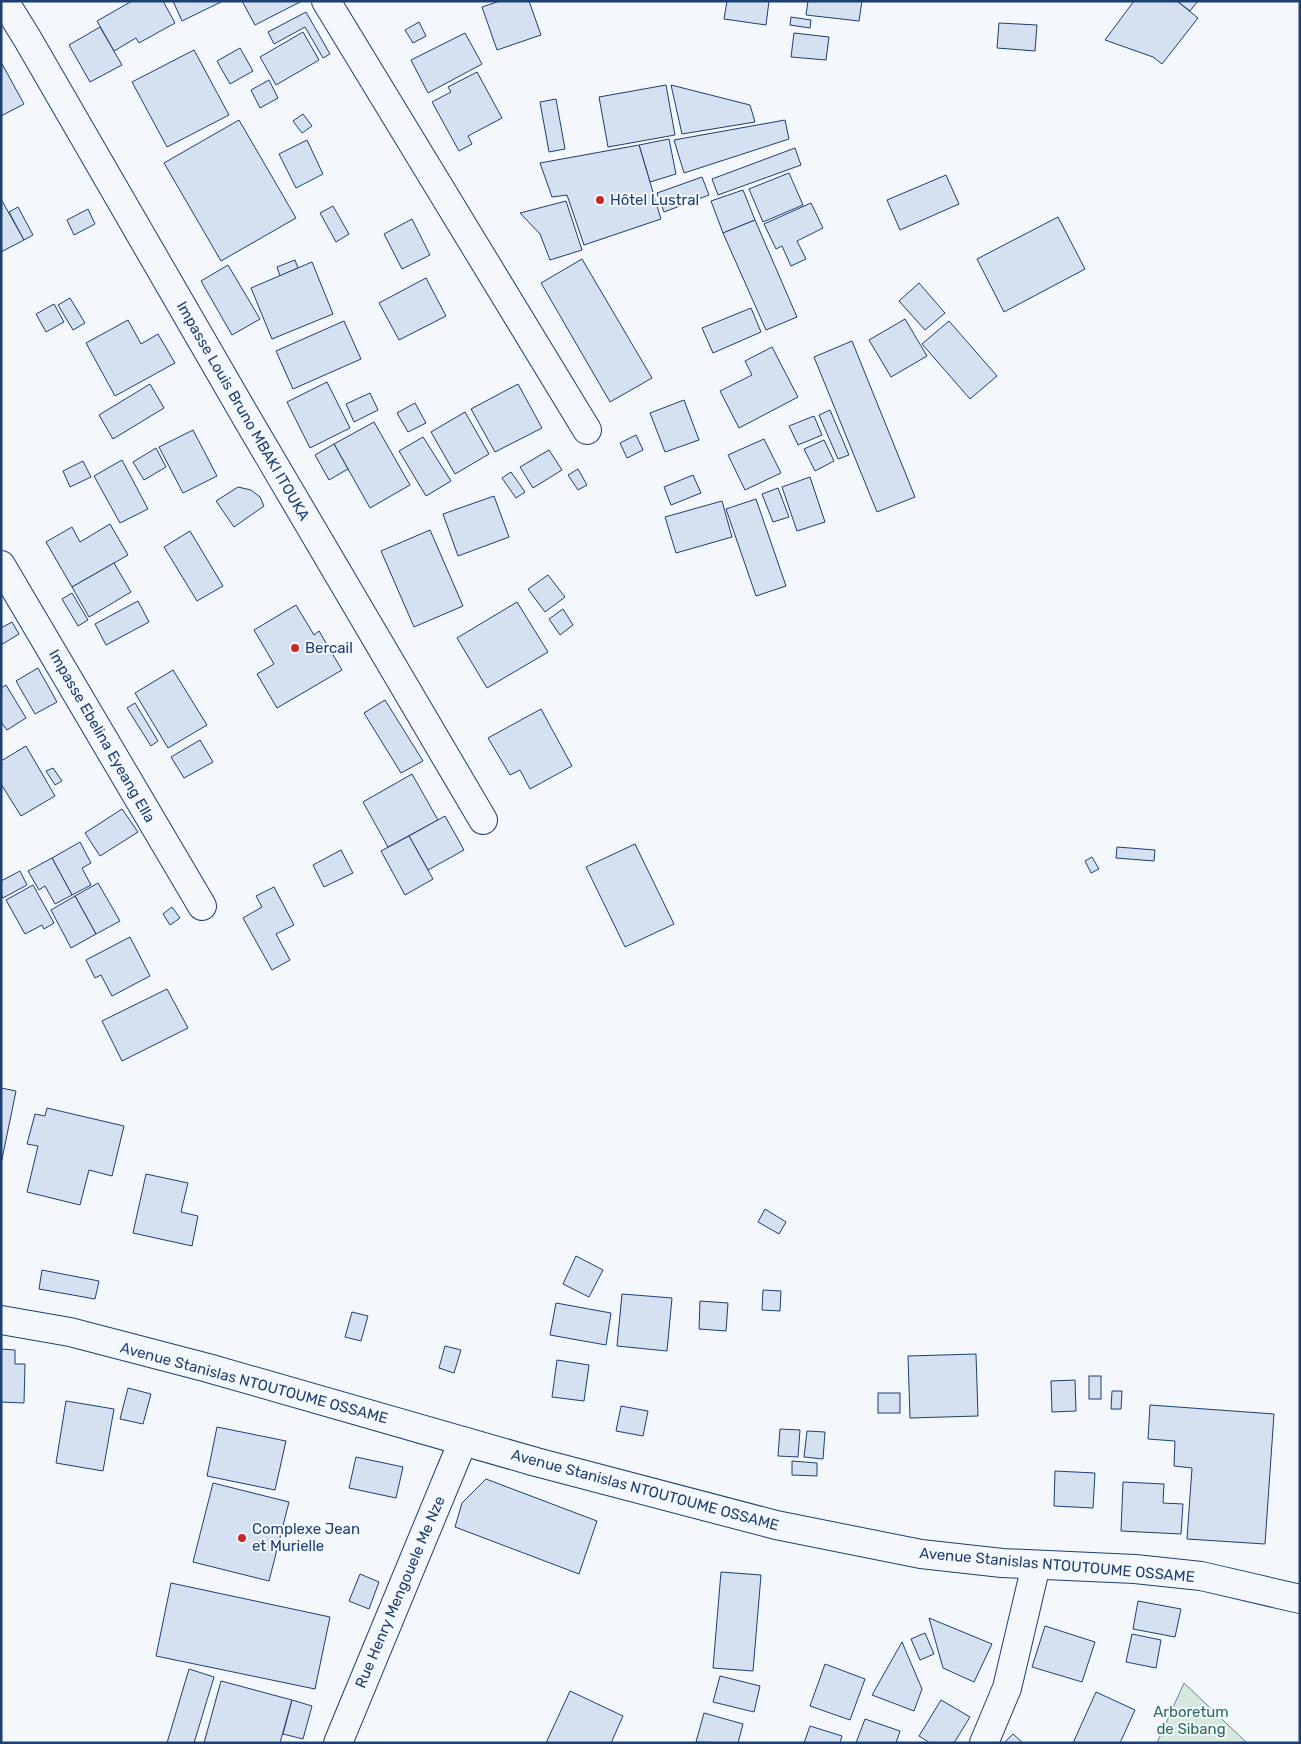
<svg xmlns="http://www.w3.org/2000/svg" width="1301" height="1744" viewBox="0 0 1301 1744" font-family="Rubik,sans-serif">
  <rect width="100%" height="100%" fill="#f4f7fb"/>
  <polygon fill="#d7e8df" stroke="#687fa3" points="1184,1683 1247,1743 1157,1743"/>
  <g fill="#d5e0f0" stroke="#1d3f73">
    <polygon points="132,1 163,1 175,23 139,43 136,38 114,51 97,21"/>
    <polygon points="173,1 223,1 182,21"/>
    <polygon points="242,1 302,1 255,25"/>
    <polygon points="500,1 529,1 541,35 497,50 482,7"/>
    <polygon points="727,1 769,1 766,25 724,19"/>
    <polygon points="808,1 862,1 859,21 806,15"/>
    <polygon points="1134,1 1177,1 1198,18 1162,64 1153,57 1105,40"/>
    <polygon points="1177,1 1198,1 1190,11"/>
    <polygon points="306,12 330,54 323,58 305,27 274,44 268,32"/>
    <polygon points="791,17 811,20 810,28 790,25"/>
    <polygon points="419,22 426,36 413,43 405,30"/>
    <polygon points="999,23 1037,25 1035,51 997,48"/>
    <polygon points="100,27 122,65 90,82 69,45"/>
    <polygon points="303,32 319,60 276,85 260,57"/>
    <polygon points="465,33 482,64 428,93 411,60"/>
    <polygon points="794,33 829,37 826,60 791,57"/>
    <polygon points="240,48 253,71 230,84 217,61"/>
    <polygon points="194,50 229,115 167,147 132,82"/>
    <polygon points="1,62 24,104 1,116"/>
    <polygon points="477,72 502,118 468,136 472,144 459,151 432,102 451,92 448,87"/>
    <polygon points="269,80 278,98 260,108 251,90"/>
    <polygon points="666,85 675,135 608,147 599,97"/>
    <polygon points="671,85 750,105 755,122 682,134"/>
    <polygon points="556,99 565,149 549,152 540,102"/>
    <polygon points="303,114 312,126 302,133 293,121"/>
    <polygon points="239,120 296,218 221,261 164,163"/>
    <polygon points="785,120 789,139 684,173 674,140"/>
    <polygon points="669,139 676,174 650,182 639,145"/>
    <polygon points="307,140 323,174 296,188 279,154"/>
    <polygon points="639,145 661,219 584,245 567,195 552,197 540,163"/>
    <polygon points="795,148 801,165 718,195 712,179"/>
    <polygon points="789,173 803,205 763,222 749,189"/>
    <polygon points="946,175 959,204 900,230 887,200"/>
    <polygon points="702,177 709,195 664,212 657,193"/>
    <polygon points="743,190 755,220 723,233 711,201"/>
    <polygon points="1,199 24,240 1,252"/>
    <polygon points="566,201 582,250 550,260 540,234 520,213"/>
    <polygon points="811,203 823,228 797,241 806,259 791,266 782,246 776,249 764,224"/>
    <polygon points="333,206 349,234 336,242 320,213"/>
    <polygon points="18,207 33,235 24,240 9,212"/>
    <polygon points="88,209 95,224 74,235 67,220"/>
    <polygon points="1058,217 1085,269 1004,312 977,259"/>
    <polygon points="412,219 430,255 402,269 384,234"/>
    <polygon points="755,220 797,317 766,330 723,233"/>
    <polygon points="582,259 652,378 610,402 541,283"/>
    <polygon points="295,260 298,268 280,276 277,267"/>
    <polygon points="312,262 333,314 272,339 251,288"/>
    <polygon points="228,265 260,319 232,335 201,281"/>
    <polygon points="426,278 446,316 399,340 379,303"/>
    <polygon points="919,283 945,313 925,330 899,301"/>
    <polygon points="70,298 85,323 73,330 58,305"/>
    <polygon points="54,304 64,322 46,332 36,314"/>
    <polygon points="751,308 761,332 713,353 702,328"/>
    <polygon points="905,319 927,356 891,377 869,340"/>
    <polygon points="128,320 141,344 158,334 175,363 115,396 86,343"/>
    <polygon points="344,321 361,359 293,389 276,351"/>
    <polygon points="949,321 997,376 970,399 922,344"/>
    <polygon points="852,341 915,497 877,512 814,357"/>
    <polygon points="772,347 798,397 739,428 720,391 752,375 745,361"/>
    <polygon points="327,382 350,428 310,448 287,402"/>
    <polygon points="150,384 164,408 113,439 99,415"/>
    <polygon points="518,384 542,428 495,452 471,409"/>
    <polygon points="370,393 378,410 354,422 346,404"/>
    <polygon points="684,400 699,440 665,452 650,413"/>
    <polygon points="415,403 426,423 408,432 397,413"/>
    <polygon points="830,410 849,455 838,459 819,415"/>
    <polygon points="465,412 489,454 455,474 431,432"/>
    <polygon points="814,416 822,435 798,445 789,426"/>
    <polygon points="374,422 410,485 370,508 334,444"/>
    <polygon points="193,430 217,476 183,493 159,447"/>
    <polygon points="636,435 643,450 627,458 620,443"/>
    <polygon points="423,437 451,481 426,496 399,451"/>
    <polygon points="764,439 781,473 745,490 728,455"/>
    <polygon points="824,440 834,461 815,471 804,449"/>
    <polygon points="334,444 348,469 329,480 315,455"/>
    <polygon points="156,448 166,467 144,480 133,462"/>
    <polygon points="549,450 562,470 533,488 520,467"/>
    <polygon points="122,460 148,509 120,523 94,476"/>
    <polygon points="83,461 91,477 70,487 63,471"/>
    <polygon points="578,469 587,485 578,490 568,475"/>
    <polygon points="511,472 525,492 516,498 502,478"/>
    <polygon points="693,475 701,493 671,505 664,487"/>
    <polygon points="810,477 825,522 797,531 782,487"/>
    <polygon points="238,487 251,490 260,497 264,506 234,527 216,501"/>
    <polygon points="778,488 789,517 773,522 762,494"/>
    <polygon points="494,496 509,537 458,556 443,514"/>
    <polygon points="756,499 786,586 756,596 726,509"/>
    <polygon points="722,501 732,537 676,553 665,517"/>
    <polygon points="110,524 128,555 72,587 46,542 72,527 80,542"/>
    <polygon points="430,530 463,606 414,627 381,551"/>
    <polygon points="190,531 223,586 197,601 164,547"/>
    <polygon points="114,563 131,592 89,617 72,587"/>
    <polygon points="548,575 565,597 545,612 528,589"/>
    <polygon points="72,593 88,620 78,626 62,599"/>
    <polygon points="138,601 149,622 106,645 95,624"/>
    <polygon points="517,602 548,652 487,688 457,638"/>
    <polygon points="296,605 314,635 319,631 342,670 277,708 257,674 274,664 254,630"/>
    <polygon points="563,609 573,625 560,635 549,619"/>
    <polygon points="12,622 19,634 1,645 1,628"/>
    <polygon points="38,668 57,702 35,714 16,681"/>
    <polygon points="173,670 207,725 168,748 135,693"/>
    <polygon points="6,685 26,718 7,730 1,722 1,688"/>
    <polygon points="385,700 423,761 401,773 364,713"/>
    <polygon points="135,703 158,741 151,746 127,708"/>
    <polygon points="541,709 572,766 530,789 520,770 510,775 488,738"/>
    <polygon points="200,740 213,762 184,778 171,757"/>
    <polygon points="26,746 55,796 21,816 1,784 1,761"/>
    <polygon points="53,768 62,781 55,785 46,771"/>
    <polygon points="412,774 438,820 388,847 363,802"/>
    <polygon points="122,809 138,832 100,856 85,833"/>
    <polygon points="445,816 464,850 428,870 409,836"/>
    <polygon points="409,836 433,879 405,895 381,851"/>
    <polygon points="80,842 91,863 82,868 91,885 72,895 52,858"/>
    <polygon points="635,844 674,924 625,947 586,867"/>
    <polygon points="1117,847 1155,850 1154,861 1116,858"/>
    <polygon points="341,850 353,873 324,887 313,865"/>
    <polygon points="1092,857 1099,869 1091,873 1085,861"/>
    <polygon points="52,858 72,895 55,904 45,886 39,890 28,871"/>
    <polygon points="20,871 27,885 3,898 1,894 1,881"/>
    <polygon points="98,883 120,921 96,934 75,896"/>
    <polygon points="33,885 54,923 44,929 42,925 25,934 6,900"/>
    <polygon points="274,887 294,925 276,934 290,960 272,970 243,918 262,907 256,896"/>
    <polygon points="75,896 96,934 71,948 51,910"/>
    <polygon points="172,907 180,918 170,925 163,914"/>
    <polygon points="130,937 150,976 112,996 101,975 95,978 86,960"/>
    <polygon points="167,989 188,1028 122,1061 102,1021"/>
    <polygon points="1,1088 16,1091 1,1164"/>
    <polygon points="47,1108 124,1126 112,1176 89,1170 80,1205 27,1192 38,1146 27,1144 35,1114 45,1116"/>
    <polygon points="146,1174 188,1183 181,1212 198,1216 192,1246 133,1233"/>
    <polygon points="765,1209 786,1222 779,1234 758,1222"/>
    <polygon points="576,1256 603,1270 589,1297 563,1284"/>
    <polygon points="42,1270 99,1281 95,1299 39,1289"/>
    <polygon points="763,1290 781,1291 780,1311 762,1310"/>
    <polygon points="622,1294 672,1298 667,1351 617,1346"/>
    <polygon points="700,1301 728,1303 726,1331 699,1329"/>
    <polygon points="556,1303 611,1313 606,1345 550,1335"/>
    <polygon points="352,1312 368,1316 361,1341 345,1337"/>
    <polygon points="445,1346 461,1350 454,1373 439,1368"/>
    <polygon points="1,1349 15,1350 15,1364 25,1364 24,1403 1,1402"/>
    <polygon points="976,1354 978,1416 910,1418 908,1356"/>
    <polygon points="557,1360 589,1365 584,1401 552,1397"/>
    <rect x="1089" y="1376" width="12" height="23"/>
    <polygon points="1075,1380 1076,1411 1052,1412 1051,1381"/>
    <polygon points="128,1388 151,1394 143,1424 120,1419"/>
    <polygon points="1112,1391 1122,1391 1121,1409 1111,1409"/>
    <rect x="878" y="1393" width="22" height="20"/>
    <polygon points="66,1401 114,1409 103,1471 56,1463"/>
    <polygon points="1150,1405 1274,1414 1265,1544 1187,1539 1192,1468 1174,1466 1175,1441 1148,1439"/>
    <polygon points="621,1406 648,1411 643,1436 616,1431"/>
    <polygon points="217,1427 286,1441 275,1490 207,1476"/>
    <polygon points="780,1429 800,1430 798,1457 778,1456"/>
    <polygon points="807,1431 825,1432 823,1459 804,1457"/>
    <polygon points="356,1457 403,1467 396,1498 349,1488"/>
    <polygon points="792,1461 817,1463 817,1476 792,1475"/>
    <polygon points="1055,1471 1095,1473 1093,1508 1054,1506"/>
    <polygon points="486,1479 597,1521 579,1574 455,1527 462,1503"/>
    <polygon points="1123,1482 1164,1484 1163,1503 1183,1504 1181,1534 1121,1531"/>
    <polygon points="213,1483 289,1502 269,1581 193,1562"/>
    <polygon points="721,1572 761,1575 753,1671 713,1668"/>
    <polygon points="360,1574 379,1582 369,1609 349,1601"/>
    <polygon points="171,1583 330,1617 315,1689 156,1656"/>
    <polygon points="1138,1601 1181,1609 1175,1637 1133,1629"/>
    <polygon points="929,1618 992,1644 974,1682 943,1668"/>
    <polygon points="1045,1626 1095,1642 1082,1682 1032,1667"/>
    <polygon points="925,1633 934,1654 920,1660 911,1639"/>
    <polygon points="1132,1634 1161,1640 1156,1668 1126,1662"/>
    <polygon points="902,1642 922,1689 914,1711 872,1695"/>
    <polygon points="825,1664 865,1679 850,1720 810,1706"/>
    <polygon points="189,1669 214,1677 194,1743 167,1743"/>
    <polygon points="720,1676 760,1686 754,1712 713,1702"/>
    <polygon points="221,1681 292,1700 280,1743 204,1743"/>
    <polygon points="570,1691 623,1716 611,1743 546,1743"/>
    <polygon points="1096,1692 1135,1710 1120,1743 1073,1743"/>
    <polygon points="292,1700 312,1706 303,1739 283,1734"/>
    <polygon points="941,1700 970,1717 954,1743 930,1743 919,1736"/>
    <polygon points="704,1713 743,1724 738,1743 696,1742"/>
    <polygon points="865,1719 900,1731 896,1743 856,1743"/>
    <polygon points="810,1726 842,1736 840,1743 804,1743"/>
    <polygon points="1013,1734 1023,1743 1004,1743"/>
  </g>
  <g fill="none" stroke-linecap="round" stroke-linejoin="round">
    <g stroke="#1d3f73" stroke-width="30">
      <g id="street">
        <polyline points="4,1 27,38 249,422 483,820"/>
        <polyline points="326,1 587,430"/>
        <polyline points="1,565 202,906"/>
        <polyline points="338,1743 463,1441"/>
        <polyline points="984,1743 1007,1688 1036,1565"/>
      </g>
    </g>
    <g stroke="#1d3f73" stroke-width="30">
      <polyline id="secondary" points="1,1320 70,1332 208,1368 536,1462 776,1525 921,1554 1002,1563 1135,1569 1201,1576 1300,1599"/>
    </g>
    <use href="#street" stroke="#f4f7fb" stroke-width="28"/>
    <use href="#secondary" stroke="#f4f7fb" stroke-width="28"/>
  </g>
  <g fill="#c62828" stroke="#f4f7fb" stroke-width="2">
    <circle cx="600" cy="200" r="5"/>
    <circle cx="295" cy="648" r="5"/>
    <circle cx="242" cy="1538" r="5"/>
  </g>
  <g text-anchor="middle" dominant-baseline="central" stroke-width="4" stroke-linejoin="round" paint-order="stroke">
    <g font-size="15" fill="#1d3f73" stroke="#f4f7fb" text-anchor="start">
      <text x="610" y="200">Hôtel Lustral</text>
      <text x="305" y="648">Bercail</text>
      <text x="252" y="1529">Complexe Jean<tspan x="252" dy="17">et Murielle</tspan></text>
    </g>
    <g font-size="15" fill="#1d3f73" stroke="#f4f7fb">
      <text transform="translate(243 411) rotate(60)">Impasse Louis Bruno MBAKI ITOUKA</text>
      <text transform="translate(102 736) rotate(60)">Impasse Ebelina Eyeang Ella</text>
      <text transform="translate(254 1383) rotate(15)">Avenue Stanislas NTOUTOUME OSSAME</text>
      <text transform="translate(645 1490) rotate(15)">Avenue Stanislas NTOUTOUME OSSAME</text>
      <text transform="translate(1057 1565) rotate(5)">Avenue Stanislas NTOUTOUME OSSAME</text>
      <text transform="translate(400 1592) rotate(-67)">Rue Henry Mengouele Me Nze</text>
    </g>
    <g font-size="15" fill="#2c6c60" stroke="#f4f7fb">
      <text x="1191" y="1712">Arboretum<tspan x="1191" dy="17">de Sibang</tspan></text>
    </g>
  </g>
  <rect width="1301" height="1744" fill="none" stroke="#1d3f73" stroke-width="5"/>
</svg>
